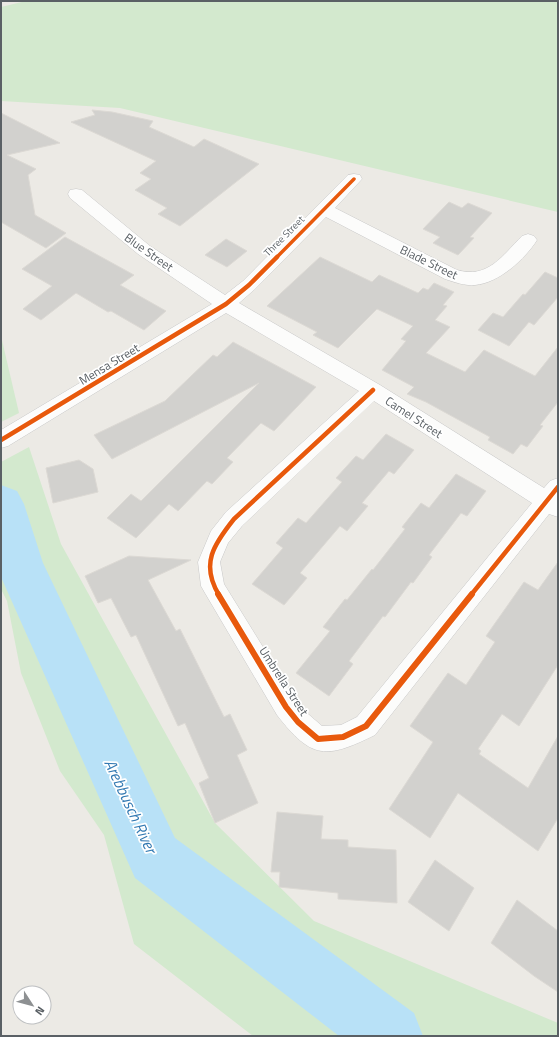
<svg xmlns="http://www.w3.org/2000/svg" width="559" height="1037" viewBox="0 0 559 1037" font-family="'Titillium Web',sans-serif">
  <rect width="100%" height="100%" fill="#eceae5"/>
  <g fill="#d3e9ce">
    <polygon points="26,1 558,1 558,212 120,108 1,101 1,7"/>
    <polygon points="1,336 19,413 1,422"/>
    <polygon points="29,447 61,544 215,823 314,921 558,1023 558,1036 253,1036 134,944 104,835 60,771 21,673 7,601 1,589 1,462"/>
  </g>
  <g fill="none" stroke-linecap="round" stroke-linejoin="round">
    <polygon fill="#b8e1f7" fill-rule="evenodd" points="1,485 17,491 24,504 43,563 175,838 414,1013 423,1036 339,1036 135,878 1,577"/>
  </g>
  <g fill="#d2d1ce" stroke="#dcd9d4">
    <polygon points="92,110 112,112 153,121 149,127 194,147 204,139 259,164 180,226 158,214 167,208 135,190 151,179 140,173 156,161 71,122 95,115"/>
    <polygon points="1,113 60,143 7,155 36,169 28,175 35,215 66,233 46,248 1,222"/>
    <polygon points="449,202 462,208 468,203 492,213 470,237 474,238 458,255 433,243 440,237 423,229"/>
    <polygon points="65,237 134,275 120,285 166,311 144,330 111,311 108,312 76,293 41,320 23,309 52,286 22,269"/>
    <polygon points="226,239 247,251 227,267 205,255"/>
    <polygon points="320,257 372,282 379,275 418,293 423,288 428,290 434,283 454,292 443,305 447,306 435,320 450,327 426,353 465,372 484,350 535,376 558,347 558,402 540,425 543,426 527,447 521,444 513,454 488,440 490,437 426,402 407,394 414,387 382,370 406,341 401,339 413,326 377,309 338,348 313,335 317,332 267,306"/>
    <polygon points="545,272 558,278 558,297 534,325 529,322 509,346 478,330 493,313 503,317 523,294 525,295"/>
    <polygon points="233,342 316,387 274,431 261,423 227,458 233,462 212,484 207,481 178,511 169,504 136,538 107,518 131,494 141,501 259,383 112,459 94,435 165,401 213,355 217,357"/>
    <polygon points="386,434 414,450 394,474 389,471 362,503 368,506 347,531 340,526 300,573 307,578 284,605 252,584 283,548 276,543 298,518 306,523 342,482 336,478 356,456 363,460"/>
    <polygon points="79,460 93,469 98,492 53,503 46,468"/>
    <polygon points="456,474 486,491 467,516 461,513 429,555 432,557 413,583 411,582 385,617 383,616 349,661 353,664 329,696 296,673 330,631 323,627 345,599 347,600 372,569 373,570 405,529 402,527 421,503 429,508"/>
    <polygon points="129,556 191,560 148,580 176,631 180,629 224,717 230,714 247,750 237,755 258,803 215,823 199,783 209,778 185,723 178,726 136,635 131,637 111,598 98,603 85,576"/>
    <polygon points="558,562 558,665 519,726 502,714 478,749 481,751 479,754 528,788 558,736 558,818 538,851 458,793 430,838 389,809 433,742 410,726 448,673 466,685 495,642 486,636 524,582 538,590"/>
    <polygon points="277,812 323,816 321,839 348,840 348,847 396,850 397,903 338,899 338,893 279,887 280,872 271,872"/>
    <polygon points="435,860 474,888 449,931 408,902"/>
    <polygon points="517,900 558,931 558,992 534,976 491,943"/>
  </g>
  <g fill="none" stroke-linecap="round" stroke-linejoin="round">
    <g stroke="#c8c8c8" stroke-width="1">
      <path id="minor" d="M354,174L360,175L362,179L335,208L457,270C488,279 502,256 522,236L528,234L534,236L537,240C525,259 499,283 475,285C465,286 454,282 445,279L326,217L255,289L239,303L380,385L544,488L550,481L558,478V517L549,514L375,735C326,759 312,760 277,715L205,593L201,586L198,562L211,531L226,512L359,391L226,313L8,446L1,448V430L212,304L138,254L70,198L68,194L70,190L76,189L82,190L150,246L225,295L243,281L348,175ZM374,401L532,503L357,717L341,725L322,726L307,713L295,699L224,584L220,562L228,543L242,526Z"/>
    </g>
    <use href="#minor" fill="#fcfcfb" fill-rule="evenodd"/>
    <g stroke="#fff" stroke-width="5.5">
      <polyline id="cycleway-far2" points="276,258 354,179"/>
    </g>
    <g stroke="#fff" stroke-width="7">
      <g id="cycleway-far1">
        <polyline points="1,440 226,304 249,285 277,257"/>
        <path d="M219,595C200,564 214,544 234,519L373,390"/>
        <polyline points="471,595 558,487"/>
      </g>
    </g>
    <g stroke="#fff" stroke-width="8">
      <polyline id="cycleway" points="218,594 286,707 298,722 318,739 343,737 366,726 472,594"/>
    </g>
    <use href="#cycleway-far2" stroke="#e8590c" stroke-width="3.5"/>
    <use href="#cycleway-far1" stroke="#e8590c" stroke-width="4.5"/>
    <use href="#cycleway" stroke="#e8590c" stroke-width="6"/>
  </g>
  <g text-anchor="middle" dominant-baseline="central" stroke-width="3.5" stroke-linejoin="round" paint-order="stroke">
    <g font-size="10" fill="#5a6065" stroke="#fff">
      <text transform="translate(284 236) rotate(-45)">Three Street</text>
    </g>
    <g font-size="12" fill="#5a6065" stroke="#fff">
      <text transform="translate(149 252) rotate(35)">Blue Street</text>
      <text transform="translate(429 262) rotate(26)">Blade Street</text>
      <text transform="translate(109 364) rotate(-31)">Mensa Street</text>
      <text transform="translate(414 417) rotate(33)">Camel Street</text>
      <text transform="translate(284 681) rotate(57)">Umbrella Street</text>
    </g>
    <g font-size="16" font-style="italic" fill="#3279b2" stroke="#fff">
      <text transform="translate(131 806) rotate(65)">Arebbusch River</text>
    </g>
  </g>
  <rect width="559" height="1037" fill="none" stroke="#5a6065" stroke-width="4"/>
  <g transform="translate(32 1005) rotate(126)"><circle r="19" fill="#ffffff" stroke="#bdbfc1"/>
  <path d="M0-3L7 15L0 10L-7 15Z" fill="#8d9092"/>
  <text y="-6" font-size="11" font-weight="bold" text-anchor="middle" fill="#5a6065">N</text>
  </g>
</svg>
